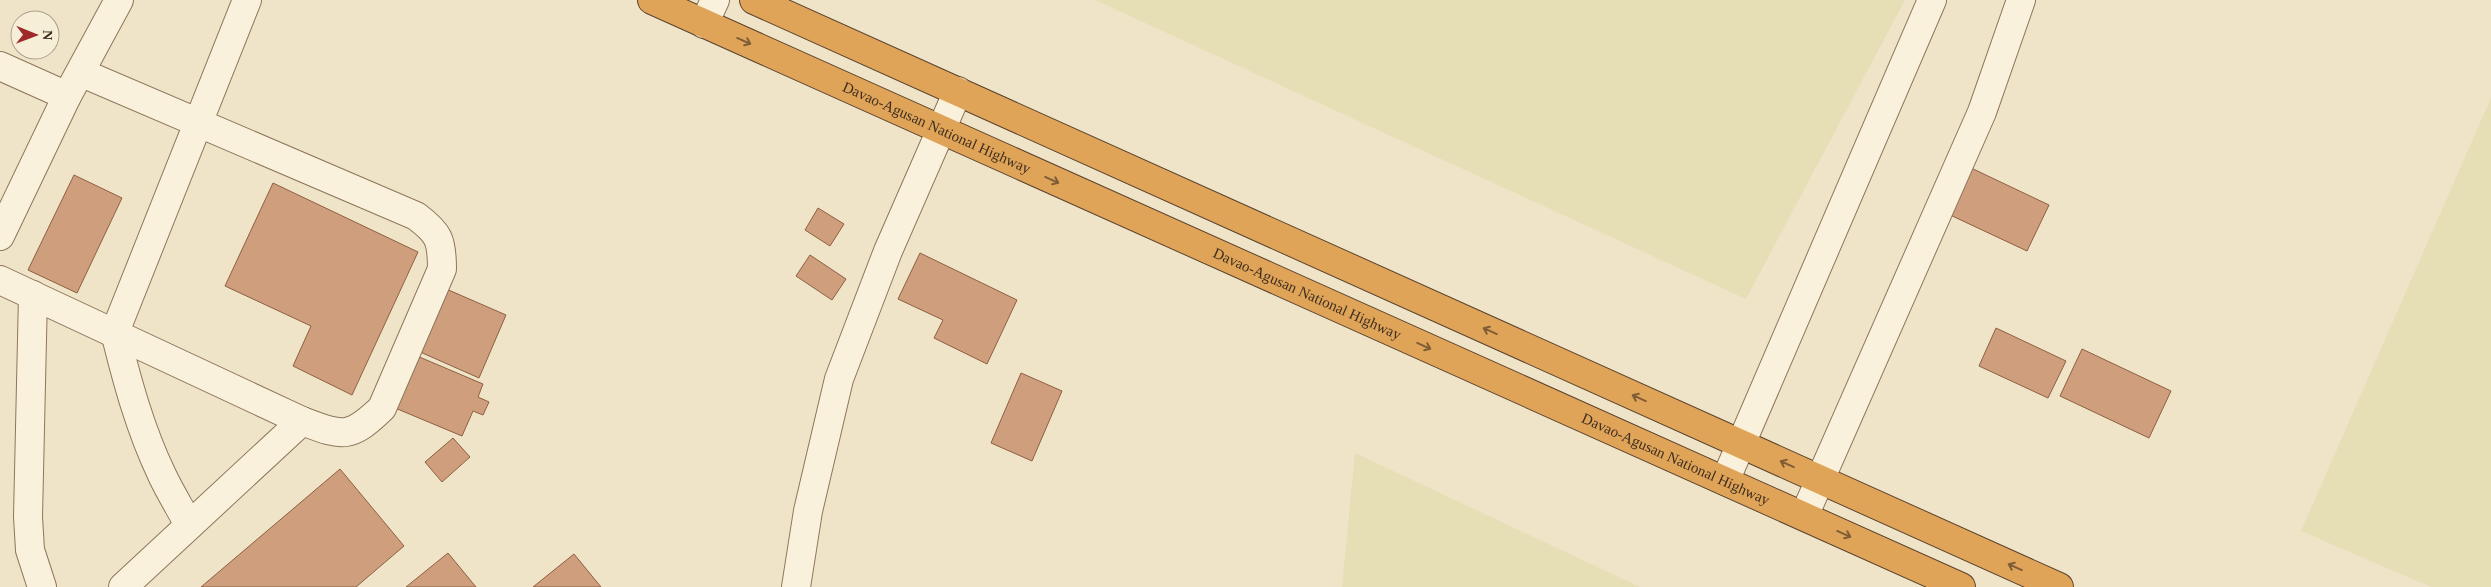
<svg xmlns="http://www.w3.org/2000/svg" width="2491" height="587" viewBox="0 0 2491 587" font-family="Georgia,serif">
  <rect width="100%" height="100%" fill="#f0e4c8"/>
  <g fill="#e6deb5">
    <polygon points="1095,0 1905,0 1746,299"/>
    <polygon points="2491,98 2491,587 2431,587 2301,531"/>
    <polygon points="1355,453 1640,587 1342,587"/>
  </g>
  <g fill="#cf9f7d" stroke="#8d5f41">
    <polygon points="1969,167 2049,205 2027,251 1948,214"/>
    <polygon points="74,175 122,198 77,293 28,270"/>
    <polygon points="273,183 418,252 352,395 293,366 311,326 225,286"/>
    <polygon points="818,208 844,224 830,246 805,230"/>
    <polygon points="920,253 1017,300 987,364 934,338 943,320 898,299"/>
    <polygon points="810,255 846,279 832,300 796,276"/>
    <polygon points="444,288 506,315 479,378 418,351"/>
    <polygon points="1996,328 2066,361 2048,398 1979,366"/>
    <polygon points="2082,349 2171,391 2149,438 2060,396"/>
    <polygon points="417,356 483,384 478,397 489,402 483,415 473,411 462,436 395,408"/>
    <polygon points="1021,373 1062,391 1032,461 991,443"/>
    <polygon points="453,438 470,457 442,482 425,462"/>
    <polygon points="340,469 404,546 356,587 201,587"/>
    <polygon points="448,553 476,587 406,587"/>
    <polygon points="574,554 601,587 533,587"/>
  </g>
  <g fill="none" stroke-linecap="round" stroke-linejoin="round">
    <g stroke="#8d765c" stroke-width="30">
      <g id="minor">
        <polyline points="704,24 715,0"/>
        <polyline points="0,66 67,96"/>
        <polyline points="0,236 67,96 119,0"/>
        <path d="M0,280L302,421C342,436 349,440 382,408L442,269C442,240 439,233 416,216L82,73"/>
        <polyline points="33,295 28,517 30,550 42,587"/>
        <polyline points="1725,481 1932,0"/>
        <polyline points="1804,516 1982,112 2021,0"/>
        <path d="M189,525C180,508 170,492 162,475C140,429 127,381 115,332L247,0"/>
        <polyline points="123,587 302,421"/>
        <polyline points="796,587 808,511 839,379 888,251 958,91"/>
      </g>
    </g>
    <g stroke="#5b4430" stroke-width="30">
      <g id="highway">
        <path id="s1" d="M652,0L1961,587"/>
        <polyline points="754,0 2059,587"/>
      </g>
    </g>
    <use href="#minor" stroke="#faf1dc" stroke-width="28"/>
    <use href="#highway" stroke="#e0a458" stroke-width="28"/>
  </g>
  <defs><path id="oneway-shaft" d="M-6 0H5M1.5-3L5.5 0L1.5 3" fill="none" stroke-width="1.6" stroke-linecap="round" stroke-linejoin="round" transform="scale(1.25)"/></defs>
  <g stroke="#7e5d36">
    <use href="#oneway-shaft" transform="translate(744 41) rotate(24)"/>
    <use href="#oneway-shaft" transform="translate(1052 180) rotate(24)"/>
    <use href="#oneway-shaft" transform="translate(1490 331) rotate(-156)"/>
    <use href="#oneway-shaft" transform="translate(1424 346) rotate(24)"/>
    <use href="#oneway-shaft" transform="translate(1639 398) rotate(-156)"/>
    <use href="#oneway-shaft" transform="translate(1787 464) rotate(-156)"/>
    <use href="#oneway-shaft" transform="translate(1844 534) rotate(24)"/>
    <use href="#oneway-shaft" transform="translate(2015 567) rotate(-156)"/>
  </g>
  <g text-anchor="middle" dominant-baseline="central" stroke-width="4.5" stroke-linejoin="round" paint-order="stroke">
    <g font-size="15" fill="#3d2e20" stroke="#f7eed8">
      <text stroke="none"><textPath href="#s1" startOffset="312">Davao-Agusan National Highway</textPath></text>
      <text stroke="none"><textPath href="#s1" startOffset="718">Davao-Agusan National Highway</textPath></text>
      <text stroke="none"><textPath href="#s1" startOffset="1122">Davao-Agusan National Highway</textPath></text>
    </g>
  </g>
  <g transform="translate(35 35) rotate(91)"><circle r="24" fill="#f7eed8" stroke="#ada18e"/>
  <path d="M0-4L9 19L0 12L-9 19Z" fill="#9e2a2b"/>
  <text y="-8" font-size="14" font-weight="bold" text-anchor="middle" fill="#3d2e20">N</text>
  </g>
</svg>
